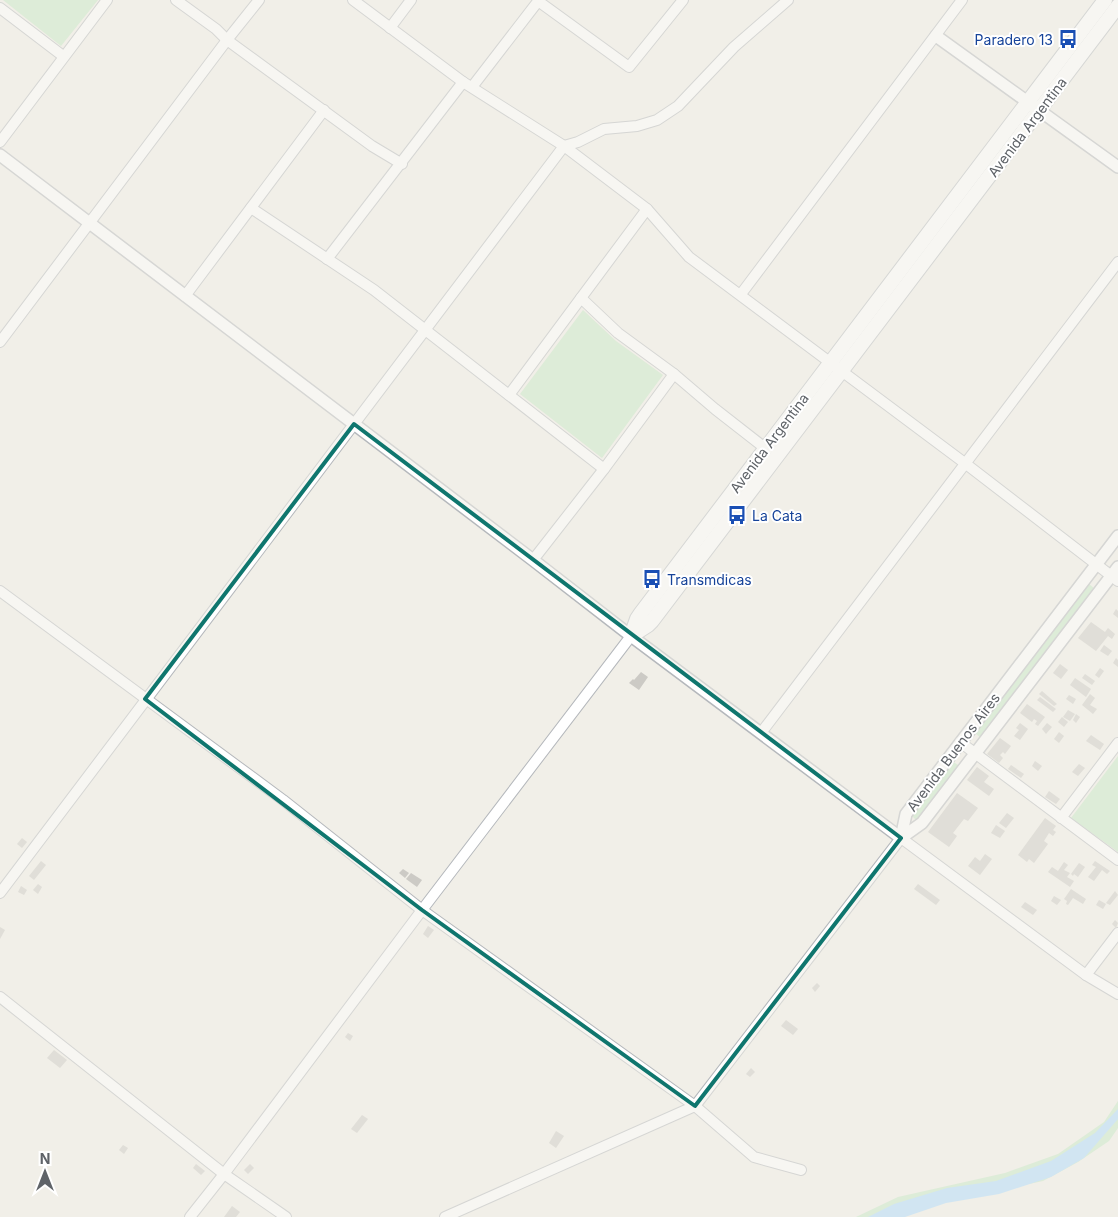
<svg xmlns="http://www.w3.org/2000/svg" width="1118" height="1217" viewBox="0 0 1118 1217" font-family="Inter,sans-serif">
  <rect width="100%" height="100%" fill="#f1efe8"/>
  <g fill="#c5e8c5">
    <polygon points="3,0 98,0 61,46"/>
    <polygon points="583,310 616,341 663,375 602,458 520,394"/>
    <polygon points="1089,584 1095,589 981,738 975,733"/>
    <polygon points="1118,756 1118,852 1071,818"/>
    <polygon points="952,761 958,765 916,820 911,815"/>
    <polygon points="1118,1101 1118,1128 1109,1141 1078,1162 1043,1181 992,1192 942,1197 889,1217 856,1217 898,1197 1005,1173 1058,1154 1104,1122"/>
  </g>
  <polygon fill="#aadaff" points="1118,1109 1118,1119 1084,1158 1051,1177 999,1194 946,1203 905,1217 868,1217 894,1204 947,1188 996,1181 1051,1161 1095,1133"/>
  <g fill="#cccac5">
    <polygon points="1116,609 1118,611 1118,618 1113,614"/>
    <polygon points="1091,622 1105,632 1108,628 1115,634 1112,639 1108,636 1096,651 1078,638"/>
    <polygon points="1104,645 1112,651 1108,656 1100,651"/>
    <polygon points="1116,658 1118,660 1118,667 1113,663"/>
    <polygon points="1060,664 1068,670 1061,679 1053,673"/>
    <polygon points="1100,668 1104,671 1099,678 1095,675"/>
    <polygon points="641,672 648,677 639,690 629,683 633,679 634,680"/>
    <polygon points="1085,674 1095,681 1092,685 1082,678"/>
    <polygon points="1075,678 1091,689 1086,697 1070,685"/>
    <polygon points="1042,691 1057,704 1054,706 1039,694"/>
    <polygon points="1090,694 1095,698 1090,705 1097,709 1093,714 1082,705"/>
    <polygon points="1069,695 1076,699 1073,704 1066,699"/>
    <polygon points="1040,697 1056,709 1053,712 1037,700"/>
    <polygon points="1027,704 1045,717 1038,726 1035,724 1037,721 1034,719 1032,722 1020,713"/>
    <polygon points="1068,710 1075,714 1070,721 1063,717"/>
    <polygon points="1076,714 1080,717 1076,723 1073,720"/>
    <polygon points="1062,717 1068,722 1064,727 1058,722"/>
    <polygon points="1020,723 1028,729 1020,740 1014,736 1019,730 1016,728"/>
    <polygon points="1047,723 1052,727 1046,734 1042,729"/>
    <polygon points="1059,732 1064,736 1059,743 1054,739"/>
    <polygon points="1091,735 1104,744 1100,750 1086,741"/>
    <polygon points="1000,738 1011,746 1005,754 1003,752 1000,755 1003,758 999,763 987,754"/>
    <polygon points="1035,761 1042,766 1038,771 1032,766"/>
    <polygon points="1079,764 1085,768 1078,776 1072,772"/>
    <polygon points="1011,765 1024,774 1021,778 1008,769"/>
    <polygon points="977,767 989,776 984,782 994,789 989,796 967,780"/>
    <polygon points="1049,791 1060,799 1056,804 1045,797"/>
    <polygon points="957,793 978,808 968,821 964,819 953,833 957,836 949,847 928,832"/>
    <polygon points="1007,813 1014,818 1006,828 999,823"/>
    <polygon points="1045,818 1056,826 1053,830 1056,832 1053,836 1049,833 1044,841 1048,844 1034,863 1029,859 1027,862 1018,855"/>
    <polygon points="996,825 1005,831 1000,838 991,833"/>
    <polygon points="22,838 27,842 22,848 17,844"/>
    <polygon points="985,854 992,859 980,875 968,866 975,857 980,861"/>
    <polygon points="41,861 46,865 34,880 29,876"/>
    <polygon points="1095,861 1110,871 1107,874 1102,870 1094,881 1088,877 1096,867 1092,865"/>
    <polygon points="1064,862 1068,865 1064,870 1070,873 1067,877 1074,881 1070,887 1048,872 1052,867 1058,871"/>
    <polygon points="1079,863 1085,867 1078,877 1074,874 1073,876 1071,874"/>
    <polygon points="403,869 409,873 405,878 399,873"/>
    <polygon points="411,873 422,880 417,887 406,879"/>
    <polygon points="38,884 42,887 38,894 33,890"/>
    <polygon points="918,884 940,900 936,905 914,889"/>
    <polygon points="21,886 27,890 24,895 18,892"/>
    <polygon points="1071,889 1086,899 1083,904 1073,898 1068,905 1066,904 1067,901 1064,899"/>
    <polygon points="1115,891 1118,895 1110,905 1106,903"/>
    <polygon points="1054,896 1061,900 1057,905 1051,901"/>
    <polygon points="1099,900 1106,904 1103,909 1096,905"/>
    <polygon points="1025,902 1037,910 1033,915 1021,907"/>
    <polygon points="1115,920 1118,923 1116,928 1112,924"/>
    <polygon points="428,926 434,930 428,938 423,934"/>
    <polygon points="0,927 5,930 0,939"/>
    <polygon points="817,983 820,986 815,992 812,988"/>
    <polygon points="786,1020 798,1029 793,1035 781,1026"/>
    <polygon points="348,1033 353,1036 350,1041 345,1037"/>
    <polygon points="54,1050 67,1060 60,1068 47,1058"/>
    <polygon points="751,1068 755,1072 750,1077 746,1074"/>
    <polygon points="362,1115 368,1119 357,1133 351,1129"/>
    <polygon points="556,1131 564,1136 556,1148 549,1143"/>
    <polygon points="123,1145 128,1148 124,1154 119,1150"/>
    <polygon points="196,1164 205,1171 201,1175 193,1168"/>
    <polygon points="250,1164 254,1168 248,1174 244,1170"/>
    <polygon points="232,1206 240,1212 236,1217 224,1217"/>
  </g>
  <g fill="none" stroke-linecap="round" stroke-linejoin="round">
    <g stroke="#b5b8bc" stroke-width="12">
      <g id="minor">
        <polyline points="176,0 216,29 227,40 372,146 402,164"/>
        <polyline points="353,0 463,82 564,146 647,209 689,257 966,464 1118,581"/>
        <polyline points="538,1 629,67 683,0"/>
        <polyline points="0,8 63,56"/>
        <polyline points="390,28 411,0"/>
        <polyline points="472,87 539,0"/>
        <polyline points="0,142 107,0"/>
        <polyline points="251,208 374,290 604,469"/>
        <polyline points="327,259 463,82"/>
        <polyline points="741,294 962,0"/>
        <polyline points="185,296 324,110"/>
        <polyline points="581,298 618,333 674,374 715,409 765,448"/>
        <polyline points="0,342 227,40 259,0"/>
        <polyline points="509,395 647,209"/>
        <polyline points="533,560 604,469 674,374"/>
        <polyline points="0,591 283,800 422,910 695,1106 754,1157 801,1170"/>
        <polyline points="761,733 1118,262"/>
        <polyline points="960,742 1118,860"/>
        <polyline points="1061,818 1118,743"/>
        <polyline points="0,893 564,146 578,142 604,129 637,126 657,120 678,106 734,47 788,0"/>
        <polyline points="1086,975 1118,933"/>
        <polyline points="0,997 224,1174 286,1217"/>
        <polyline points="190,1217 224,1174 422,910 631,636"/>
        <polyline points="445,1217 695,1106 901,838 1086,975 1118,994"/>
      </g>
    </g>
    <g stroke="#b5b8bc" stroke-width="14">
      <g id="tertiary">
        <polyline points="936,36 1118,167"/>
        <polyline points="0,155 533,560 631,636 901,838"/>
        <polyline points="901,838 906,814 1118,536"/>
        <polyline points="901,838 922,823 1118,567"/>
      </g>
    </g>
    <g stroke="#b6babf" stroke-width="16">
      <g id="secondary">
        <polyline points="631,636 648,625 652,621 1118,6"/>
        <polyline points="631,636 637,619 641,613 1105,0"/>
      </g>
    </g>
    <use href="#minor" stroke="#fff" stroke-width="10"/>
    <use href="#tertiary" stroke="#fff" stroke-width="11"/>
    <use href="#secondary" stroke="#fff" stroke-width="14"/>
  </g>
  <path d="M0 0H1118V1217H0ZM354,424L901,838L695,1106L422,910L145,699Z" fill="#f1efe8" fill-opacity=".55" fill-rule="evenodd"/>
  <path fill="none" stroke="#0f766e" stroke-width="4" stroke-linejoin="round" d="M354,424L901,838L695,1106L422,910L145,699Z"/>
  <defs>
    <g id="bus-bare" transform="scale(1.5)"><path d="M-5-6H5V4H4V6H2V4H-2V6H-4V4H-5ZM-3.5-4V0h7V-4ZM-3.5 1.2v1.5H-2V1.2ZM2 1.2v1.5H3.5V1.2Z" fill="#1a4fb4" stroke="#fff" stroke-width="2.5" paint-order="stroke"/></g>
  </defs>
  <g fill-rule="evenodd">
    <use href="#bus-bare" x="1068" y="39"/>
    <use href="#bus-bare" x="737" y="515"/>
    <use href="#bus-bare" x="652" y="579"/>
  </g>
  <g text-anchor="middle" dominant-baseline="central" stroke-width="4" stroke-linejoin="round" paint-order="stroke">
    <g font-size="14" fill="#164399" stroke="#fff" text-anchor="start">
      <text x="1053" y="39" text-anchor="end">Paradero 13</text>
      <text x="752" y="515">La Cata</text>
      <text x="667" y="579">Transmdicas</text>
    </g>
    <g font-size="14" fill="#5f6368" stroke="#fff">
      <text transform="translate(1027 127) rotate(-53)">Avenida Argentina</text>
      <text transform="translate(769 443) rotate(-53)">Avenida Argentina</text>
      <text transform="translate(953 752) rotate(-53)">Avenida Buenos Aires</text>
    </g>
  </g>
  <g transform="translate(45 1172)" stroke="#ffffff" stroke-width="4" paint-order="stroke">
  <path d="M0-4L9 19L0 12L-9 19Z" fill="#5f6368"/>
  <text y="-8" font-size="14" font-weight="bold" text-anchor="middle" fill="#5f6368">N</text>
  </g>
</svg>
